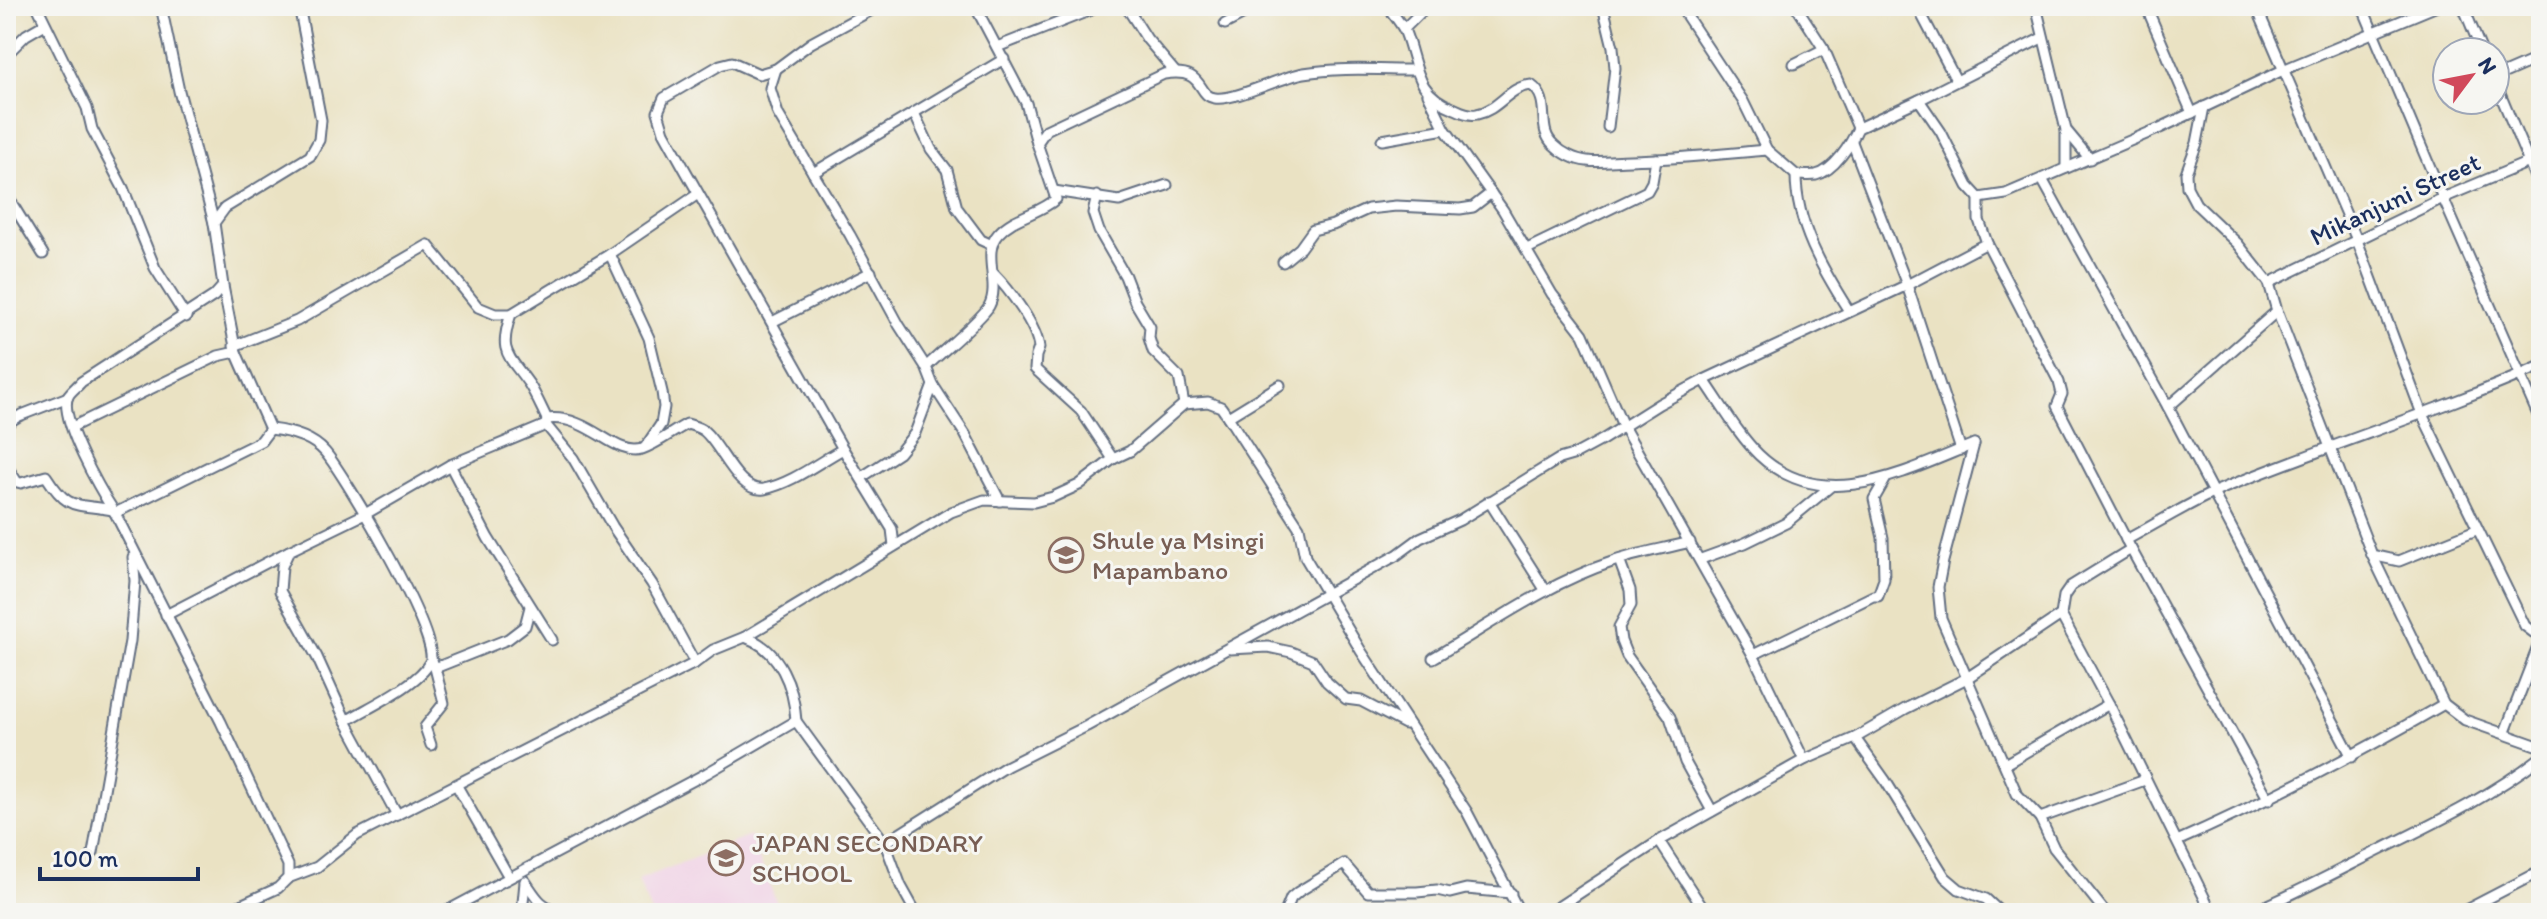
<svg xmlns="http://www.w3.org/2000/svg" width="2547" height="919" viewBox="0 0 2547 919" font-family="Itim,sans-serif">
  <rect width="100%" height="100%" fill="#f6f6f2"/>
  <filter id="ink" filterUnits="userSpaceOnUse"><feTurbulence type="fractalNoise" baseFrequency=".0125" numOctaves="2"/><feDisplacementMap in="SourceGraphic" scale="16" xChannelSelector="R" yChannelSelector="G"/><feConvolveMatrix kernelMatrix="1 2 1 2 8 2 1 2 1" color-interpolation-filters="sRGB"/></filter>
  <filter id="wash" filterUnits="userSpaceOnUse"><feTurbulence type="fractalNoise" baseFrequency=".006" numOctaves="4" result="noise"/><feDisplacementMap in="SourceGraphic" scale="32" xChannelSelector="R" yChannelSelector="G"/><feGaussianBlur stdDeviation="1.8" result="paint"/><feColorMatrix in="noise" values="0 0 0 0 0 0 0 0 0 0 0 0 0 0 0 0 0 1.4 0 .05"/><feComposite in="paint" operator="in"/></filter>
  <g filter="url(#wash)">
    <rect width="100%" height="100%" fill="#eae2c3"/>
    <polygon fill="#f0d0e5" points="750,836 781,913 651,913 638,880"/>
  </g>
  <g filter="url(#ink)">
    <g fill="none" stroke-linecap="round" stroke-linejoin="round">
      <g stroke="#636e81" stroke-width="13">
        <g id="street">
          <polyline points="37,6 87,108 92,129 123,188 155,268 186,317"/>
          <polyline points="161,6 179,91 214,223"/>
          <polyline points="879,6 811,43 776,69 770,88 778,114 850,235 899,325 926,367 933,385 965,434 1000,501"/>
          <polyline points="975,6 1026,103 1037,143"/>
          <polyline points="1126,6 1147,39 1175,72"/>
          <path d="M1387,6C1393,14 1401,23 1405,32C1418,65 1414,93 1453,108C1460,111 1468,116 1477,114C1499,110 1508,87 1531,85C1553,100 1535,129 1554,145C1562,153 1575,160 1587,161C1601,163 1616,160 1630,160C1676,159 1721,154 1767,150L1796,175C1802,175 1810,176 1816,175C1834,171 1851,144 1858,128L1919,100L1941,132L1968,186L1979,198L2006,194L2160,128L2283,70L2437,6"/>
          <polyline points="1603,6 1613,47 1615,68 1608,127"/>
          <polyline points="1680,6 1743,101 1767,150"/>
          <polyline points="1796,6 1824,49 1858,128"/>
          <polyline points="1917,6 1956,80"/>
          <polyline points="2036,6 2066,130 2090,159"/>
          <polyline points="2146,6 2192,113"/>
          <polyline points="2256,6 2357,240 2422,414 2525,626 2541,638"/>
          <polyline points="2362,6 2443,198 2541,422"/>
          <polyline points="2463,6 2482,52"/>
          <polyline points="1225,24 1259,6"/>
          <polyline points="1404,29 1427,6"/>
          <polyline points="997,47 1101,6"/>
          <polyline points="6,55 26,35 45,24"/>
          <polyline points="1794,64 1824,49"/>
          <polyline points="776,69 759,74 732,62 720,65 664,98 658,112 664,132 684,168 843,449 892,529 894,546"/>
          <polyline points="2495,77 2541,57"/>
          <polyline points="2495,82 2541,191"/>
          <polyline points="1428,94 1445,129 1503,210 1552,294 1583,334 1623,426 1753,655 1804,760"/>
          <polyline points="1919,100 2042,38"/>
          <polyline points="2204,107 2197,143 2186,173 2187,187 2196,204 2238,244 2269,283 2277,311 2372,555 2444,704 2465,720 2541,747"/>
          <polyline points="914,113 931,149 947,170 957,208 981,240 992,245"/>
          <polyline points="2066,131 2066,168"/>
          <polyline points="1382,140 1445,129"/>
          <polyline points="1852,142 1907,285 1961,450"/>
          <polyline points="813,173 1004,59"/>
          <path d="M1796,175C1796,225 1823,270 1849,311"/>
          <polyline points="2042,179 2168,407 2352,757"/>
          <polyline points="1054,191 1119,201 1167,185"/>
          <polyline points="6,194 43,254"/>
          <polyline points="1097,196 1093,213 1099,231 1125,276 1135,302 1150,327 1149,338 1153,351 1179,377 1184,404"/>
          <polyline points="1979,198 1979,220 1987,243 2059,382 2062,394 2057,406 2131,549 2269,800"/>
          <polyline points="1527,249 1647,191 1652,182 1656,159"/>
          <polyline points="610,254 649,338 662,392 664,407 661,424 646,446"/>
          <polyline points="1283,262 1300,248 1313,230 1333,225 1368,209 1396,206 1460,209 1473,207 1491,193"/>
          <path d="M993,273C1009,289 1037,326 1039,348L1036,356L1035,369L1081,411L1113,459"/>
          <polyline points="2269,283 2443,198 2541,157"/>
          <path d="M511,314C498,353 508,354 529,384C536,395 541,407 547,419"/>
          <polyline points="772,322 871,272"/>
          <polyline points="234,346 297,321 428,245 478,307 495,314 511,314 610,254 698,194"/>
          <path d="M926,367C939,354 982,319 989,306C1001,284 981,253 998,234C1014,216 1039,214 1056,199L1037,143L1046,130L1164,74C1207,67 1195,96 1215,98C1235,101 1280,77 1304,73C1340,67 1379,70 1415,70"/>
          <path d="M1704,380C1721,404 1739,436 1759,455C1823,516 1906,471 1974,444"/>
          <polyline points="2168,407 2277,311"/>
          <polyline points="1228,417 1280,385"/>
          <polyline points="6,424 19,416 68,397"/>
          <polyline points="546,425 573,458 613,527 652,584 695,663"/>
          <polyline points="72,427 218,356 236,352"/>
          <path d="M270,429C288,431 312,437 325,452C345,475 442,639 430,662C418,685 369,707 346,721"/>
          <polyline points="1974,444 1943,561 1938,587 1941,618 2017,794 2040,818 2145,780"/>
          <path d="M6,465L17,482L21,483L46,476C69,512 75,503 113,510"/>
          <polyline points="450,465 488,538 552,640"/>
          <polyline points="862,477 899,453 915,433 933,385"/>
          <polyline points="1489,501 1546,591"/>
          <polyline points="115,513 261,441 270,429 236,352 223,286"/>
          <path d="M2126,540C2156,524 2186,505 2217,491C2324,446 2435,413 2541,366"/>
          <polyline points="2131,549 2071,586 2064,596 2061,615 2109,704 2212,913"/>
          <polyline points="2372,555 2399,561 2476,530"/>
          <polyline points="1701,559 1745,543 1786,523 1831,486"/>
          <polyline points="1619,560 1630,590 1631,605 1619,627 1621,641 1627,656 1670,717 1685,762 1712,811"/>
          <polyline points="166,615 289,551"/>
          <polyline points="745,637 951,512 984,500 1034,502 1053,497 1079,485 1113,459 1130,451 1184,404 1208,402 1221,407 1228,417 1299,527 1305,557 1361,651 1467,812 1520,913"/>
          <polyline points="1230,649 1268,647 1291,652 1313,661 1327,682 1346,699 1361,701 1405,724"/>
          <polyline points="1753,655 1873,596 1878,596 1884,579 1883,538 1874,499 1885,480"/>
          <path d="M1433,658C1491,624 1548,583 1612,562C1637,553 1664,549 1690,542"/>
          <polyline points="432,660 435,668 508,639 525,626 530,607"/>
          <polyline points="796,721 885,843 901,886 916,913"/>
          <polyline points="2505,732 2541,639"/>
          <polyline points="1855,738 1885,780 1945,877 1959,889 1986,899 2001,913"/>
          <polyline points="431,745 425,727 444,703 435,668"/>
          <polyline points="2005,764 2109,704"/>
          <polyline points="457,786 509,877"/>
          <path d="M397,815L346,721L317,657L280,591L282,566L289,551L367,513L450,465L546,425L547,419C589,414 614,457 642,449C657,444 672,432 687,424C693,426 699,427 704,431C722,446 738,493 764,489C791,484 819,462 843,449"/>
          <polyline points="2040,818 2054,848 2106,913"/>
          <polyline points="1659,841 1706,913"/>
          <path d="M2177,841C2270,800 2357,754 2444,704"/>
          <polyline points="885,843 1007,766 1087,726 1397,555 1420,538 1460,520 1559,459 1576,454 1602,440 1659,404 1704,380 1907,285 1987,243"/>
          <polyline points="93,853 130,641 135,581 133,557"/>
          <path d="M288,878L317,867L357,835L695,663L713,650L745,637C780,649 794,687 796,721L707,773L443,913"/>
          <path d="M525,881C538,900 538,903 559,913"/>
          <path d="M223,913L278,888L288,878V865L221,722L115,513C102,493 58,418 68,396C71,391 78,386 81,382L214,296L223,286L214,223L225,208L310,156L319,140L321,120L299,6"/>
          <polyline points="522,913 525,882"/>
          <polyline points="1285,913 1291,898 1298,892 1344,864 1368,892 1417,892 1437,890 1450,893 1466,889 1511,893"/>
          <polyline points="1549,913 1659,841 1804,760 1855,738 1905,709 1967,678 2061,615"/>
          <path d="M2250,913C2295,894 2338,871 2382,849C2437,822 2493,795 2541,757"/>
          <polyline points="2460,913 2541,871"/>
        </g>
      </g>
      <use href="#street" stroke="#fff" stroke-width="9"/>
    </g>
  </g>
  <defs>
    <g id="school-ring" transform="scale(1.8)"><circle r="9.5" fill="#f6f6f2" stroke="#8d6e63" stroke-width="1.5"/><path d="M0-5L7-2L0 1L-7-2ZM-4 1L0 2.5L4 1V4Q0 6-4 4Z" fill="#8d6e63"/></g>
  </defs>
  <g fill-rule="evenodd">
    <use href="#school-ring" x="1066" y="555"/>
    <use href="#school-ring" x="726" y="858"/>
  </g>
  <g text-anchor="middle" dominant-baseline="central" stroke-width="6" stroke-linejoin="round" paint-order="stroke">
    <g font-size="26" fill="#1b2f5e" stroke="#f6f6f2">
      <text transform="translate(2395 199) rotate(-25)">Mikanjuni Street</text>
    </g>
    <g font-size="26" fill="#785e54" stroke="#f6f6f2" text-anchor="start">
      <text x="1092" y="540">Shule ya Msingi<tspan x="1092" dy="30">Mapambano</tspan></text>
      <text x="752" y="843">JAPAN SECONDARY<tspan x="752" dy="30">SCHOOL</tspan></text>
    </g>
  </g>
  <rect width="2547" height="919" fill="none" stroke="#f6f6f2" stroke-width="32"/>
  <g transform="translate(2471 76) rotate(58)"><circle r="38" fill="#f6f6f2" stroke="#9ea6b7" stroke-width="2"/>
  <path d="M0-6L14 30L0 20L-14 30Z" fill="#d1495b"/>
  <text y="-12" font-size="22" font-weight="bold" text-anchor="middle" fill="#1b2f5e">N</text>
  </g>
  <path d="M40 867v12h158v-12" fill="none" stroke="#1b2f5e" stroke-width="4"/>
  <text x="52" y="867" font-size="24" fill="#1b2f5e" stroke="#f6f6f2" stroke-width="6" paint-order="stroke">100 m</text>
</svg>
